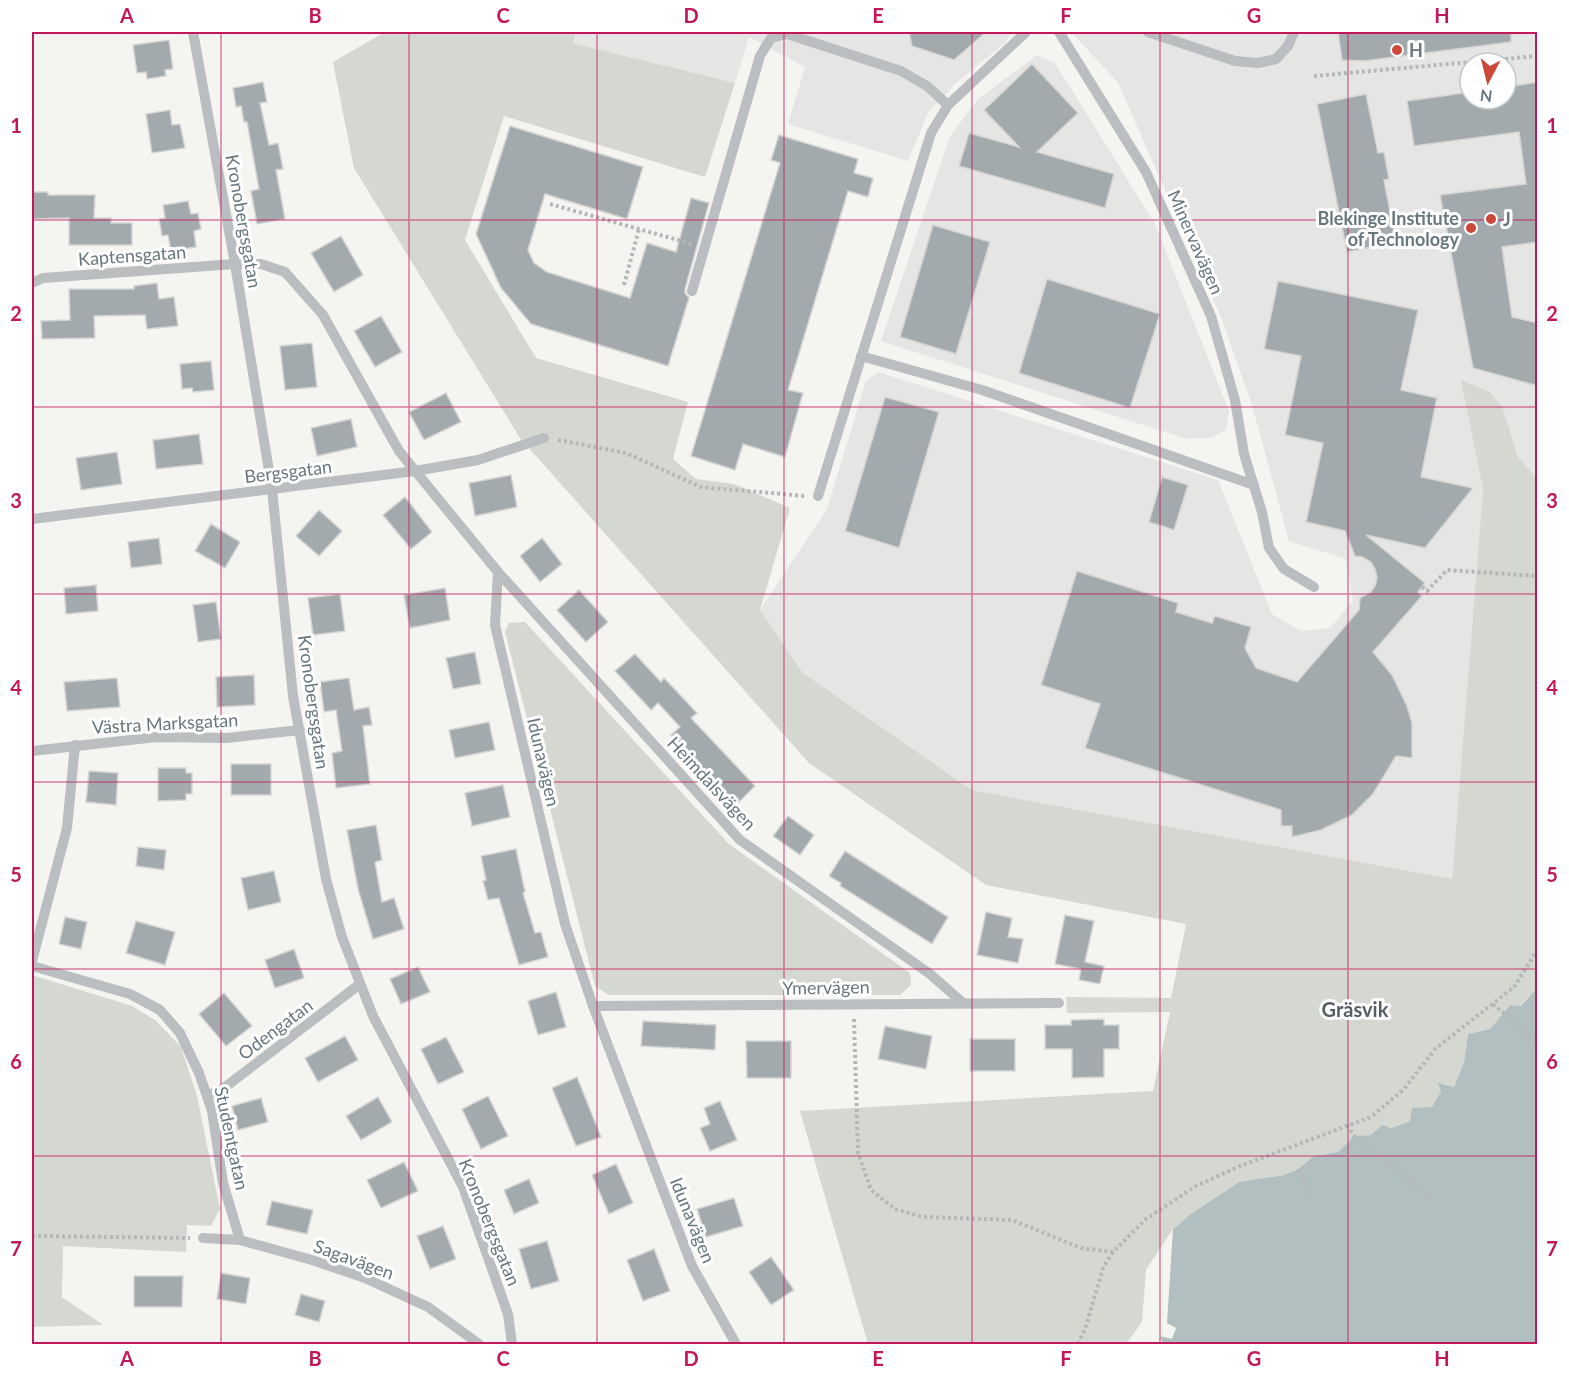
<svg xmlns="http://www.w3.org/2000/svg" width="1569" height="1376" viewBox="0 0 1569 1376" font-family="Lato,sans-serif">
  <rect width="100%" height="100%" fill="#f4f4f1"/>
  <g fill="#e5e5e4" fill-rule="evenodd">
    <polygon points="576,32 1012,32 1005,43 955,84 928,113 908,161 788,124 805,67 749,37 735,83 573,43"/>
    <path d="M1071,32H1537V478L1518,457L1503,409L1462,380L1483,489L1452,879L972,790L803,673L760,610L827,509L866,381L878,372L1218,480L1272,614L1301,631L1330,628L1353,601L1346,559L1289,541L1252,405L1221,317L1118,83ZM1470,63H1506V99H1470Z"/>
    <polygon points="1037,55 1055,63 1155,224 1229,411 1226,430 1210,438 1187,439 881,341 950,136 978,99"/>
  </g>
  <g fill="#d4d8d1">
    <polygon points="385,32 576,32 573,43 735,83 705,177 504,116 465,240 536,358 688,402 673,459 696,479 734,484 790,508 760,610 803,673 972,790 1452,879 1483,489 1461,380 1490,392 1503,409 1518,457 1537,478 1537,982 1535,990 1520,1006 1510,1005 1490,1029 1468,1034 1464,1062 1454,1087 1437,1084 1441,1091 1432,1107 1410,1121 1390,1128 1382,1126 1371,1135 1354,1136 1338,1152 1314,1156 1298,1169 1284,1175 1239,1182 1192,1213 1173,1229 1146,1270 1142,1322 1126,1344 868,1344 800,1111 1153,1091 1170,1012 1067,1013 1066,997 1171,998 1186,924 986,885 809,763 520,438 354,168 333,62"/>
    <polygon points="525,622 729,844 910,973 911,985 900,995 609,995 595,986 505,632 509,623"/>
    <polygon points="32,975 132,1006 155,1020 181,1047 197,1096 220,1209 211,1226 187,1225 186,1252 63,1246 62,1297 103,1325 32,1327"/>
  </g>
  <polygon fill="#b2bfc1" points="1537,982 1537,1344 1163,1344 1160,1336 1172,1339 1176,1328 1167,1323 1173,1229 1192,1213 1239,1182 1284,1175 1298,1169 1314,1156 1338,1152 1354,1136 1371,1135 1382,1125 1391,1128 1410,1121 1412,1108 1432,1107 1441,1091 1437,1083 1454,1087 1464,1062 1468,1034 1490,1029 1510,1005 1521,1006 1535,990"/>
  <g fill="#a2aaad" stroke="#d6d5d4" stroke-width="1.5">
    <polygon points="909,32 986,32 954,60 912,46"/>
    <polygon points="1338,32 1511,32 1511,42 1364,61 1342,60"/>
    <polygon points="169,40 173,69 165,70 166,76 147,79 146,72 137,73 133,45"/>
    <polygon points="1032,64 1078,113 1037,152 1114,174 1105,208 959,166 969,133 1019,147 984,110"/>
    <polygon points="263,82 267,102 260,103 269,145 278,143 283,169 276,170 285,219 257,224 251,191 259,189 247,122 244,122 241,106 236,107 233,88"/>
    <polygon points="1538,82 1538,242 1502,247 1512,317 1538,323 1538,386 1473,368 1440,195 1526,184 1519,132 1414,146 1407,101 1470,92 1470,99 1506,99 1506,87"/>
    <polygon points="1366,94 1378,153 1384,152 1389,179 1384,180 1396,242 1347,252 1317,104"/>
    <polygon points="170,110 172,125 180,124 185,148 152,153 146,114"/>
    <polygon points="510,126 643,167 627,219 545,194 528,250 534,263 547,272 630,298 647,243 676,252 691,198 709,203 685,289 685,293 689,298 668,366 531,324 501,288 476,234"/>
    <polygon points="779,135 858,159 854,173 873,178 868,197 848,191 788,390 803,393 785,457 743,444 735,470 691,456 780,163 771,160"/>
    <polygon points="32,192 48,192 48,195 95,195 94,218 111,218 111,223 132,223 132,245 69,245 69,218 32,219"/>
    <polygon points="188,201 191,214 198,213 201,229 194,231 196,247 171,251 168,235 162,236 159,219 165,218 163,205"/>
    <polygon points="933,225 990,242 956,354 900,337"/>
    <polygon points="341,236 363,275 334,292 311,253"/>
    <polygon points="1047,279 1160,314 1130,408 1019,373"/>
    <polygon points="1278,281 1418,310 1401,390 1437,398 1421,477 1473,488 1425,548 1366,535 1425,583 1418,592 1422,596 1373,652 1392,675 1407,706 1412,723 1412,758 1396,756 1373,794 1352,815 1321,830 1292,837 1292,826 1281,826 1281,810 1085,748 1100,704 1041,685 1077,571 1178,603 1176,612 1212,623 1215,616 1251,627 1245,648 1256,668 1297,682 1359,610 1360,598 1371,592 1375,586 1377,578 1375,569 1371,562 1362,557 1355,556 1345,531 1306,522 1323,443 1285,435 1301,356 1264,349"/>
    <polygon points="157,283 159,299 174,297 178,326 147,329 145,315 94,316 95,338 42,339 41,321 70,320 69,289 134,289 134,286"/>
    <polygon points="381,316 402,352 375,367 354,331"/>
    <polygon points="312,343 317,387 285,390 280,346"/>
    <polygon points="211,361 214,390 193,392 192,388 182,389 180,364"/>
    <polygon points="446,393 461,422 424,440 409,412"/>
    <polygon points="885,397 939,412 899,548 845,531"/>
    <polygon points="351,419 357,447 317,456 311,428"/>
    <polygon points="199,434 203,464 156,469 153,440"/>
    <polygon points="117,452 122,484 81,490 76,458"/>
    <polygon points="511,475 517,507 475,516 469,483"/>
    <polygon points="1162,477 1188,485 1174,530 1149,522"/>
    <polygon points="405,497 432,532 411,549 383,515"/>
    <polygon points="319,510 342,531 319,556 296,536"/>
    <polygon points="211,524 240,542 225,568 195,551"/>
    <polygon points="159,538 162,564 131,568 128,542"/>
    <polygon points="542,538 562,564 540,582 520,556"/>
    <polygon points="96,585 98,611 66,614 64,588"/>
    <polygon points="445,588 450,620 410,628 404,595"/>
    <polygon points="579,590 608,622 586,642 557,610"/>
    <polygon points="340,594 345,631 313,635 308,598"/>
    <polygon points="216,602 221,639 198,642 193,605"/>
    <polygon points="475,652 481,684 453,689 446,658"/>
    <polygon points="635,654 661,682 664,678 697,713 691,718 755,786 736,805 671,735 680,727 658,703 651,710 615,671"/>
    <polygon points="254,675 255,705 217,707 216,677"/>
    <polygon points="117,678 120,707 67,711 64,682"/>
    <polygon points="349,678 354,710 369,707 372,725 363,726 370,784 336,788 332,753 342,751 336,710 324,712 320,682"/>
    <polygon points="489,722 495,750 455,758 449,730"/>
    <rect x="231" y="764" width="40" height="31"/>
    <polygon points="158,768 186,768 186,773 192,773 192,794 186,794 186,800 158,801"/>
    <polygon points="89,771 118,773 116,805 86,802"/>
    <polygon points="503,785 510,817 472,826 465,793"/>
    <polygon points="788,816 814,835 800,855 773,836"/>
    <polygon points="376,825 382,860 375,862 382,902 394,898 404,929 373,939 358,889 347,830"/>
    <polygon points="138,847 166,850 164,870 136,866"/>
    <polygon points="516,849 525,892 523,893 535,933 541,932 548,957 519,965 499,898 488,900 483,881 486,880 481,856"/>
    <polygon points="845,851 948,917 932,944 840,886 841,883 829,876"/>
    <polygon points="274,871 281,902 248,910 241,878"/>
    <polygon points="986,912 1012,918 1008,937 1023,939 1018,963 977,955"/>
    <polygon points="1065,915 1094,921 1085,962 1104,966 1100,984 1079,980 1081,969 1055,964"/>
    <polygon points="65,917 87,922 81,949 59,944"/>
    <polygon points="136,921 175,932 165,965 126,953"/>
    <polygon points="294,949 304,978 275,988 265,960"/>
    <polygon points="418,967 430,992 401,1004 390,979"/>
    <polygon points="556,992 566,1027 538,1035 528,1001"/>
    <polygon points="224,993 252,1026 226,1046 199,1014"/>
    <polygon points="1104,1019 1104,1025 1119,1025 1119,1049 1104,1049 1104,1077 1072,1078 1072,1049 1045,1049 1045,1025 1071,1025 1071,1020"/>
    <polygon points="643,1021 716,1025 715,1050 641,1046"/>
    <polygon points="885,1026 932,1036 926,1069 878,1059"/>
    <polygon points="345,1036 358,1060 318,1082 305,1058"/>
    <polygon points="446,1037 464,1072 438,1084 421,1049"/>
    <rect x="970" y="1039" width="45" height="32"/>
    <polygon points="746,1041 791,1041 791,1078 747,1078"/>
    <polygon points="577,1077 601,1137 576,1146 552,1088"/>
    <polygon points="488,1096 508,1136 481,1149 462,1109"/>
    <polygon points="378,1097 392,1122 361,1140 346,1116"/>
    <polygon points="261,1098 268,1122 238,1130 232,1106"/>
    <polygon points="720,1101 737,1140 710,1151 700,1128 710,1124 704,1108"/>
    <polygon points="404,1162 418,1191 381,1208 367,1180"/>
    <polygon points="616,1164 633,1203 609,1214 592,1175"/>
    <polygon points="529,1179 539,1203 514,1214 504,1190"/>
    <polygon points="734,1198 743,1226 706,1237 697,1209"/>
    <polygon points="272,1201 313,1210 307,1234 266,1225"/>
    <polygon points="443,1226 456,1259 430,1269 417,1236"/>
    <polygon points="547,1241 559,1281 531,1289 519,1249"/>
    <polygon points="654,1249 670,1291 643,1301 627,1260"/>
    <polygon points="771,1257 794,1290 771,1305 749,1272"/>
    <polygon points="221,1273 250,1278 246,1304 217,1299"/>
    <polygon points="134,1276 183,1276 182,1307 134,1307"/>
    <polygon points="301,1294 325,1301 319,1322 295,1315"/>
  </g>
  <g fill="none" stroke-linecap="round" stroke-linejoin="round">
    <g stroke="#b4b8b9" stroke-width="4" stroke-dasharray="3 3" stroke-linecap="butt">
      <polyline points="1314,76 1538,56"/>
      <polyline points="550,204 692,244"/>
      <polyline points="624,285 639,229"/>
      <polyline points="558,440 626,453 701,487 805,496"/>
      <polyline points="1422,587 1427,591 1447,570 1538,576"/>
      <polyline points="1493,1004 1538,1043"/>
      <polyline points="854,1019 858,1153 871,1190 895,1209 923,1217 1012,1220 1081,1248 1113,1252"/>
      <polyline points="1347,1125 1354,1136 1430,1197"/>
      <polyline points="1298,1169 1310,1196"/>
      <polyline points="32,1236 190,1238"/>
      <polyline points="1078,1344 1086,1326 1103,1268 1113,1252 1146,1219 1196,1186 1240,1166 1371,1117 1404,1089 1435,1049 1514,987 1538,949"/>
    </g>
    <g stroke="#babec0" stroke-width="10">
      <polyline points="193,32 235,264 272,489 293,696 326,879 342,937 373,1016 463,1187 508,1314 512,1344"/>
      <polyline points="1059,32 1146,172 1211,316 1235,400 1244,454 1262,512 1269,548 1284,569 1314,587"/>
      <polyline points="1148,32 1235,61 1258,63 1276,59 1288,46 1294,32"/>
      <polyline points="32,283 43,278 235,264 261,264 285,272 323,315 399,451 498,572 495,625 565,924 593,1006 692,1266 736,1344"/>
      <polyline points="692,291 760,56 771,38 787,34 901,71 927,86 948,105"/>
      <polyline points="861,356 982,390 1254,485"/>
      <polyline points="818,496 931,133 948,105 1026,32"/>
      <polyline points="32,519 415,471 478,460 544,438"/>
      <polyline points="498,572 740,840 930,974 963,1003"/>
      <polyline points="32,751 157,737 227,738 300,730"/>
      <polyline points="32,961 67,828 75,745"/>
      <polyline points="32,966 130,994 160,1010 180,1033 199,1073 212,1111 223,1183 240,1240"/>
      <polyline points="593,1006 1059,1003"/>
      <polyline points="207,1095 220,1091 360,984"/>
      <polyline points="203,1238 240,1240 312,1260 365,1278 428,1307 479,1344"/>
    </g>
  </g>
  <path fill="none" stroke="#c2185b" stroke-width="1.5" stroke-opacity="0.55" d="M221,32V1344M409,32V1344M597,32V1344M784,32V1344M972,32V1344M1160,32V1344M1348,32V1344M32,220H1538M32,407H1538M32,594H1538M32,782H1538M32,969H1538M32,1156H1538"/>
  <g fill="#cc4839" stroke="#fff" stroke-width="2">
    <circle cx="1397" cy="50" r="6"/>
    <circle cx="1491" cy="219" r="6"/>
    <circle cx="1471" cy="228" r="6"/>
  </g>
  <g text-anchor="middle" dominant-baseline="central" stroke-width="6" stroke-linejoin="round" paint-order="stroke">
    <g font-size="18" font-weight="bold" fill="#67777e" stroke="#fff" text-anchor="start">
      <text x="1409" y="50">H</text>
      <text x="1459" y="218" text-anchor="end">Blekinge Institute<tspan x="1459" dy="21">of Technology</tspan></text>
      <text x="1503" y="219">J</text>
    </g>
    <g font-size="18" fill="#67777e" stroke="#fff">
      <text transform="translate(244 221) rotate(80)">Kronobergsgatan</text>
      <text transform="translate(1196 242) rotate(66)">Minervavägen</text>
      <text transform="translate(132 255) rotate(-4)">Kaptensgatan</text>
      <text transform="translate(288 471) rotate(-7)">Bergsgatan</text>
      <text transform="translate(314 702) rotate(82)">Kronobergsgatan</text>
      <text transform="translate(165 723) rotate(-3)">Västra Marksgatan</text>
      <text transform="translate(544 762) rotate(77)">Idunavägen</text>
      <text transform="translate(712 783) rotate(47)">Heimdalsvägen</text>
      <text transform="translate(826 987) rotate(-1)">Ymervägen</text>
      <text transform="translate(275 1029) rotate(-37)">Odengatan</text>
      <text transform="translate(232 1138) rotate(78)">Studentgatan</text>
      <text transform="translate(693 1220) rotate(68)">Idunavägen</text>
      <text transform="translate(490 1222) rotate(68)">Kronobergsgatan</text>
      <text transform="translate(354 1259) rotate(20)">Sagavägen</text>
    </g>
    <g font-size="20" font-weight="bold" fill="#545f64" stroke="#fff">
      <text x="1355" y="1009">Gräsvik</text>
    </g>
  </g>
  <rect width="1569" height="1376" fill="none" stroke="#ffffff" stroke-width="66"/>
  <g transform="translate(1488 81) rotate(187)"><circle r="28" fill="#ffffff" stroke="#c2c9cb" stroke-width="1.5"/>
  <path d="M0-4.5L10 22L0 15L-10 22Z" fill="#cc4839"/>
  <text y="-9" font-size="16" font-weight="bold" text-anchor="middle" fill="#67777e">N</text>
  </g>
  <rect x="33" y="33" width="1503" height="1310" fill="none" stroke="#c2185b" stroke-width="2"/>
  <g font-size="20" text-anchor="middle" font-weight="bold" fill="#c2185b">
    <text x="127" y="23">A</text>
    <text x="315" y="23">B</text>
    <text x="503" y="23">C</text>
    <text x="691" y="23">D</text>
    <text x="878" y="23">E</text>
    <text x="1066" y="23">F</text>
    <text x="1254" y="23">G</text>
    <text x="1442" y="23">H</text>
    <text x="16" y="133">1</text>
    <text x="1552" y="133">1</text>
    <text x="16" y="321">2</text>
    <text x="1552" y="321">2</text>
    <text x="16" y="508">3</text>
    <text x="1552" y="508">3</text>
    <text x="16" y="695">4</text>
    <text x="1552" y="695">4</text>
    <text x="16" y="882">5</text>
    <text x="1552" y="882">5</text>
    <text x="16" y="1069">6</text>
    <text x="1552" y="1069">6</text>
    <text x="16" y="1256">7</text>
    <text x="1552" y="1256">7</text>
    <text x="127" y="1366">A</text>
    <text x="315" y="1366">B</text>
    <text x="503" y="1366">C</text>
    <text x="691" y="1366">D</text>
    <text x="878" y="1366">E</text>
    <text x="1066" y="1366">F</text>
    <text x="1254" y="1366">G</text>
    <text x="1442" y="1366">H</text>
  </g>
</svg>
